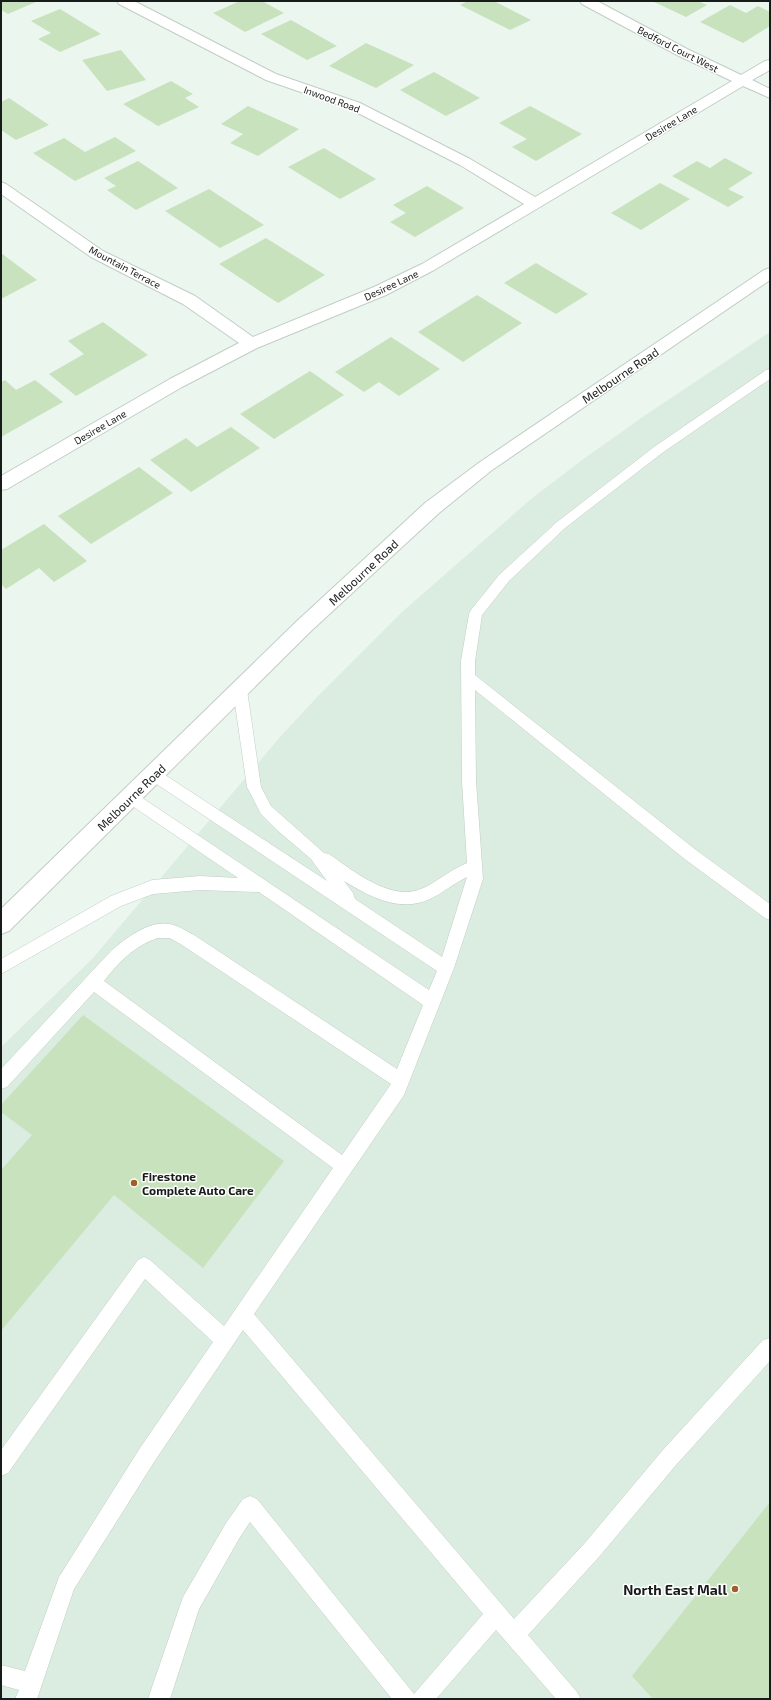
<svg xmlns="http://www.w3.org/2000/svg" width="771" height="1700" viewBox="0 0 771 1700" font-family="'Exo 2',sans-serif">
  <rect width="100%" height="100%" fill="#ebf6ef"/>
  <polygon fill="#dbede0" points="770,332 770,1699 1,1699 1,1047 93,958 280,737 319,695 402,612 531,499 582,460 644,416"/>
  <g fill="#c8e2bd">
    <polygon points="1,1 38,1 8,14 1,10"/>
    <polygon points="240,1 262,1 284,13 245,32 213,13"/>
    <polygon points="468,1 494,1 531,20 510,30 460,5"/>
    <polygon points="652,1 698,1 707,5 686,17"/>
    <polygon points="730,5 746,13 758,6 770,12 770,26 743,43 700,22"/>
    <polygon points="60,9 101,34 60,52 38,39 51,33 31,21"/>
    <polygon points="291,20 337,46 307,60 261,34"/>
    <polygon points="366,43 414,65 376,88 329,66"/>
    <polygon points="121,50 146,80 107,91 82,60"/>
    <polygon points="434,72 480,98 446,116 400,90"/>
    <polygon points="171,81 193,94 185,98 199,107 158,126 123,104"/>
    <polygon points="9,98 49,125 16,140 1,130 1,102"/>
    <polygon points="248,106 299,129 258,156 230,143 243,134 221,124"/>
    <polygon points="530,106 582,134 536,161 512,147 527,139 499,123"/>
    <polygon points="115,137 136,151 75,181 33,153 64,138 85,152"/>
    <polygon points="324,148 376,179 340,199 288,167"/>
    <polygon points="725,158 753,173 728,189 744,197 728,207 672,176 697,161 710,168"/>
    <polygon points="138,161 178,188 136,210 107,190 116,186 104,178"/>
    <polygon points="660,183 690,199 641,230 611,213"/>
    <polygon points="427,186 464,208 415,237 390,222 406,213 393,205"/>
    <polygon points="209,189 264,225 220,248 165,211"/>
    <polygon points="266,238 325,275 278,303 219,264"/>
    <polygon points="1,253 37,280 1,299"/>
    <polygon points="536,263 588,294 556,314 504,283"/>
    <polygon points="477,295 522,323 463,362 418,332"/>
    <polygon points="103,322 148,355 76,396 49,374 84,354 68,341"/>
    <polygon points="391,337 440,369 399,396 379,382 364,392 335,372"/>
    <polygon points="310,371 344,395 274,439 240,414"/>
    <polygon points="5,380 16,390 35,380 63,402 1,437 1,382"/>
    <polygon points="231,427 260,448 191,492 150,460 186,438 197,447"/>
    <polygon points="139,467 173,493 91,544 58,516"/>
    <polygon points="44,524 87,561 54,582 39,568 6,589 1,584 1,550"/>
    <polygon points="83,1015 284,1161 203,1268 114,1195 1,1331 1,1170 32,1135 1,1112 1,1105"/>
    <polygon points="770,1502 770,1699 653,1699 632,1676"/>
  </g>
  <g fill="none" stroke-linecap="round" stroke-linejoin="round">
    <g stroke="#c2cdc6" stroke-width="1">
      <path id="lane" d="M770,369V379L662,453L565,528L509,581L482,615L475,661V675L696,850L770,904V920L765,918L686,860L475,690L476,781L483,879L454,968L404,1095L254,1314L514,1619L584,1544L662,1451L763,1340L770,1338V1361L676,1465L598,1558L528,1635L577,1692L581,1699H556L496,1630L436,1699H392L250,1522L240,1537L199,1609L170,1699H148L183,1597L226,1523L243,1499L250,1496L257,1499L414,1694L483,1614L243,1330L154,1462L74,1589L37,1699H15L19,1690L1,1685V1665L25,1671L59,1577L140,1448L213,1342L145,1279L8,1473L1,1476V1450L138,1260L144,1257L150,1260L224,1326L333,1168L94,992L7,1087L1,1089V1069L111,951C126,938 149,920 170,924C179,926 186,931 194,935L397,1069L423,1005L259,892L200,890L153,894L121,906L1,974V959L111,896L152,880L200,876L238,878L125,801L123,797L125,793L130,791L135,793L429,990L437,971L149,779L147,775L149,771L154,769L159,771L327,881L311,859L277,830L261,814L247,787L233,690L235,686L240,685L245,686L247,690L261,787L271,806L324,853L329,854C352,870 389,900 418,890C434,885 449,870 467,863L462,781L461,661L469,614L471,610L499,575L557,522L654,447L766,370ZM467,877L442,957L355,899L353,893L344,881C370,897 400,913 430,899C443,893 454,883 467,877ZM158,938H170L182,945L391,1084L342,1155L104,981C118,963 135,945 158,938Z"/>
    </g>
    <g stroke="#c2cdc6" stroke-width="2">
      <polygon id="street" points="117,1 134,1 276,74 360,103 470,159 535,197 732,81 677,55 582,4 580,1 597,1 687,49 741,75 765,61 770,60 770,70 752,80 770,89 770,98 743,86 434,270 386,295 257,348 182,387 7,489 1,490 1,476 170,379 239,343 183,304 91,257 1,194 1,182 6,184 103,251 195,296 253,337 374,287 422,264 524,204 460,165 350,109 266,80 119,4"/>
    </g>
    <g stroke="#c2cdc6" stroke-width="2">
      <polygon id="secondary" points="770,268 770,280 492,470 439,513 311,631 9,931 1,934 1,909 297,621 425,503 480,462 764,270"/>
    </g>
    <use href="#lane" fill="#fff" fill-rule="evenodd"/>
    <use href="#street" fill="#fff" fill-rule="evenodd"/>
    <use href="#secondary" fill="#fff" fill-rule="evenodd"/>
  </g>
  <g fill="#9f5f28" stroke="#fff" stroke-width="1.5">
    <circle cx="134" cy="1183" r="4"/>
    <circle cx="735" cy="1589" r="4"/>
  </g>
  <g text-anchor="middle" dominant-baseline="central" stroke-width="3" stroke-linejoin="round" paint-order="stroke">
    <g font-size="10" fill="#171b19" stroke="#fff">
      <text transform="translate(678 49) rotate(27)">Bedford Court West</text>
      <text transform="translate(332 99) rotate(20)">Inwood Road</text>
      <text transform="translate(671 123) rotate(-31)">Desiree Lane</text>
      <text transform="translate(125 267) rotate(28)">Mountain Terrace</text>
      <text transform="translate(391 285) rotate(-25)">Desiree Lane</text>
      <text transform="translate(100 427) rotate(-30)">Desiree Lane</text>
    </g>
    <g font-size="12" fill="#171b19" stroke="#fff">
      <text transform="translate(620 375) rotate(-34)">Melbourne Road</text>
      <text transform="translate(363 572) rotate(-43)">Melbourne Road</text>
      <text transform="translate(131 797) rotate(-44)">Melbourne Road</text>
    </g>
    <g font-size="12" font-weight="bold" fill="#171b19" stroke="#fff" text-anchor="start">
      <text x="142" y="1176">Firestone<tspan x="142" dy="14">Complete Auto Care</tspan></text>
    </g>
    <g font-size="14" font-weight="bold" fill="#171b19" stroke="#fff" text-anchor="end">
      <text x="727" y="1589">North East Mall</text>
    </g>
  </g>
  <rect width="771" height="1700" fill="none" stroke="#171b19" stroke-width="4"/>
</svg>
